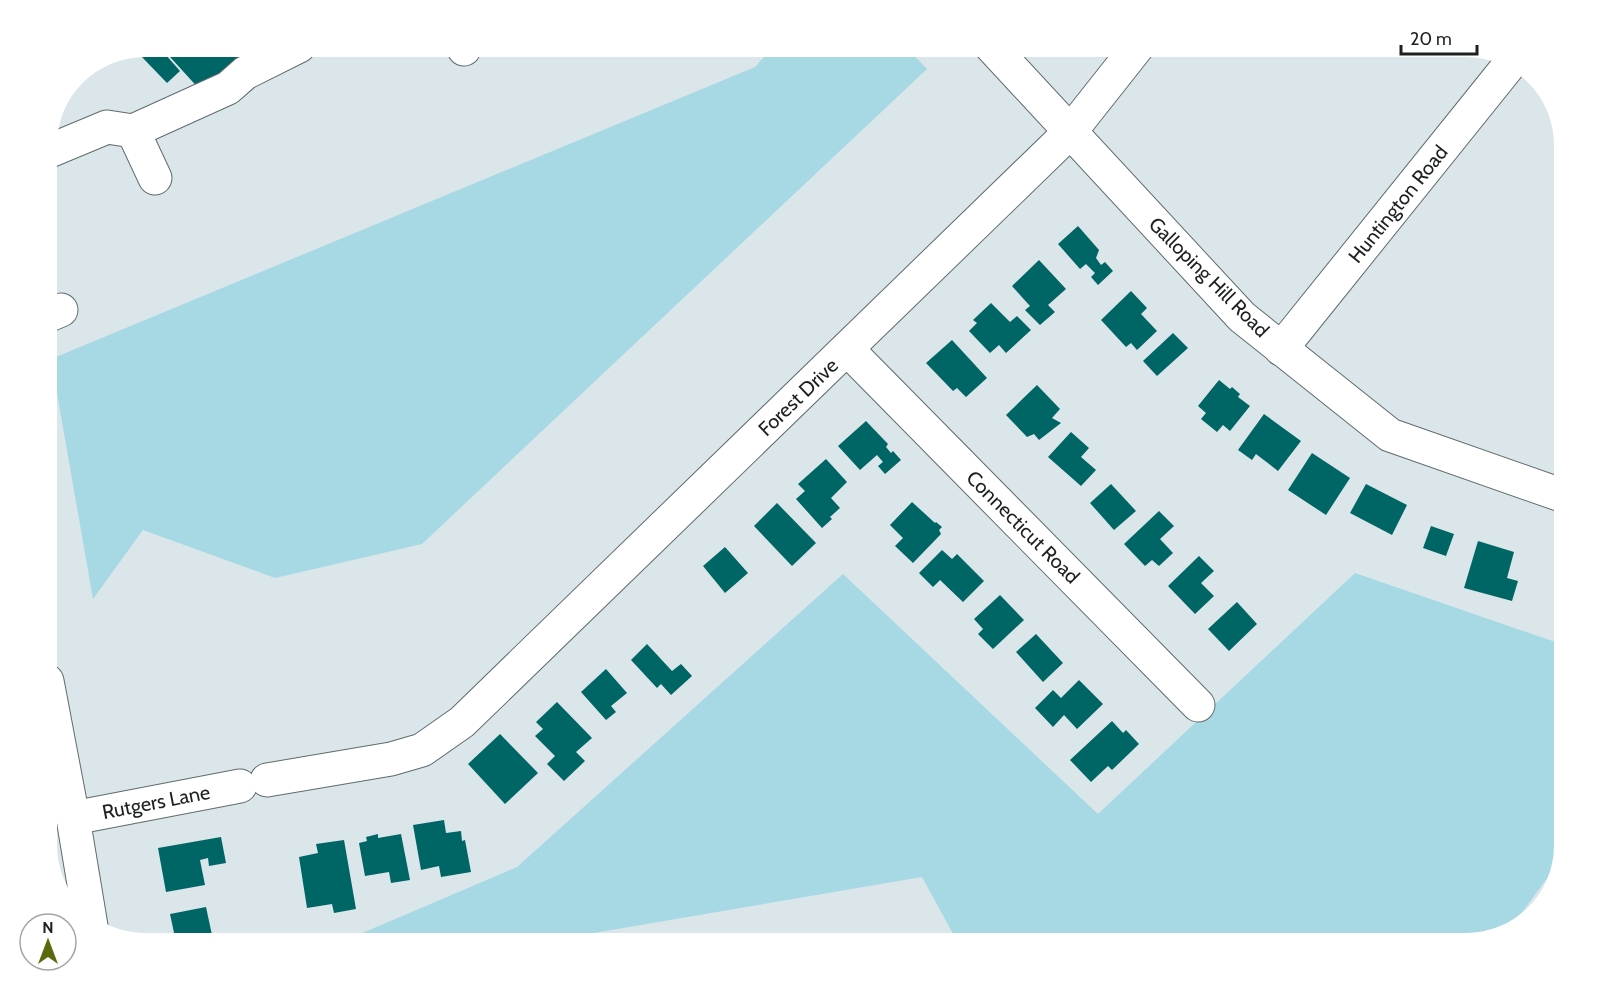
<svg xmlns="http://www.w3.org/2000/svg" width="1611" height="990" viewBox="0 0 1611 990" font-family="Cabin,sans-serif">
  <rect width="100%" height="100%" fill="#dae6e9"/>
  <g fill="#a7d9e5">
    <polygon points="774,46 906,47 927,69 422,544 275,578 143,530 93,599 51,359 755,67"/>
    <polygon points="1355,573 1564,645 1564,846 1561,859 1507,933 1467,943 958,943 922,877 535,943 339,943 517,867 843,574 1098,814"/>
  </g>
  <g fill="#006565">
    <polygon points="147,46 158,46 180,71 167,83 139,54"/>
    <polygon points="160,46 252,46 202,92"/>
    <polygon points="1078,226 1099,250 1096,258 1101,265 1105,262 1113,271 1098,285 1091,277 1095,273 1086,264 1080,269 1058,244"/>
    <polygon points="1039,260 1066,289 1048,305 1055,312 1040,325 1025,310 1030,306 1012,286"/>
    <polygon points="1131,291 1147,308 1141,314 1157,331 1137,350 1131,343 1126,347 1101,320"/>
    <polygon points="991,303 1010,322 1017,316 1031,330 1006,353 999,345 990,353 969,331 977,323 973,320"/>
    <polygon points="1173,333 1188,348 1157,376 1143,361"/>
    <polygon points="952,340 987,378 966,397 957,388 953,391 926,363"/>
    <polygon points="1219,380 1230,389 1232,387 1240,394 1238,397 1250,406 1230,431 1223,425 1217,432 1201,419 1206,413 1198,406"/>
    <polygon points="1037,385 1060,409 1052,418 1061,423 1039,440 1034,434 1027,437 1006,415"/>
    <polygon points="1264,414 1301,441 1278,471 1256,454 1252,460 1238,450"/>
    <polygon points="866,421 888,444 886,447 891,453 893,451 901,460 885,474 878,466 883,462 877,455 860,470 838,446"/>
    <polygon points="1071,432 1089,448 1081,457 1096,470 1081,486 1048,457"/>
    <polygon points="1312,453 1350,478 1326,515 1288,490"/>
    <polygon points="826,459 847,482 831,498 840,508 830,517 832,519 822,528 796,499 805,491 798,484"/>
    <polygon points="1111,484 1136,511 1114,530 1090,503"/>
    <polygon points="1366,484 1407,505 1392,535 1350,513"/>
    <polygon points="912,502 935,523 936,522 942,527 939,530 941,534 913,563 895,546 903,538 890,525"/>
    <polygon points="777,503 816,543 792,566 754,526"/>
    <polygon points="1159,511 1174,526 1160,539 1173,553 1159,566 1152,560 1145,566 1124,544"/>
    <polygon points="1431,526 1454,534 1446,556 1423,548"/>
    <polygon points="1478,541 1514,552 1507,578 1518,581 1512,601 1464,588"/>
    <polygon points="725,547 748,573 725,593 703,566"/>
    <polygon points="942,550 952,559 957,554 984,581 963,602 940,580 933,587 919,573"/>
    <polygon points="1199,556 1214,571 1201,583 1214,596 1195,614 1168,586"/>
    <polygon points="1000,595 1024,620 993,649 978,634 983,629 974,619"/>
    <polygon points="1237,602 1257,624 1229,651 1208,629"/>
    <polygon points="1036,634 1063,663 1043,682 1016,652"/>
    <polygon points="647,644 672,671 681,664 692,676 671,695 661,684 657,688 631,660"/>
    <polygon points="606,669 627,693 611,706 616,712 606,720 581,692"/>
    <polygon points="1079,680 1103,704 1077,729 1064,715 1053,727 1035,708 1053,690 1061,698"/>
    <polygon points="557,702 592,738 576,752 585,761 564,781 547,764 555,756 535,736 543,729 536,722"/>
    <polygon points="1112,721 1123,733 1126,730 1139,744 1112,770 1108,766 1091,782 1070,760"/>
    <polygon points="500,734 538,773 505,804 468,764"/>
    <polygon points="444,820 446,833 461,831 462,841 465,840 471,872 441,877 439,866 421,870 413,825"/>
    <polygon points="378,834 378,838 401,834 410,880 391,883 389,872 365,876 359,843 367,841 366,837"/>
    <polygon points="221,837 226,863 209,866 208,858 200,860 205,885 166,892 158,848"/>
    <polygon points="344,840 356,909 334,913 332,904 307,908 299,857 318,853 316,844"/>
    <polygon points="206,907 212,935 176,942 170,914"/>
  </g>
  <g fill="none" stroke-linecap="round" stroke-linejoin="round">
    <g stroke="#616b6e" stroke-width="35">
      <g id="minor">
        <polyline points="463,46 464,49"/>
        <polyline points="133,131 228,88 245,73 299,46"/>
        <polyline points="47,152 107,127 133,131 155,178"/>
        <polyline points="47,316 61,310"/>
        <polyline points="847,349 1198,705"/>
        <polyline points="1281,349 1514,59"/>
        <polyline points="47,681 73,818 91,926"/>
        <polyline points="267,780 391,759 422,750 462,722 1070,132 1138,46"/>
        <polyline points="73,818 240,786"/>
      </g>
    </g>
    <g stroke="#616b6e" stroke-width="35">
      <polyline id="major" points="991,46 1242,317 1390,435 1564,496"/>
    </g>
    <use href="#minor" stroke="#fff" stroke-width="33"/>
    <use href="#major" stroke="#fff" stroke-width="33"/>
  </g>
  <g text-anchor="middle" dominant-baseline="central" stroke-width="6" stroke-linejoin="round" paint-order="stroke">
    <g font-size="20" fill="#1c2021" stroke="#fff">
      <text transform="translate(1398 204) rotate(-51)">Huntington Road</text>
      <text transform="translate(1209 277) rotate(45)">Galloping Hill Road</text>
      <text transform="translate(798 397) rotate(-44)">Forest Drive</text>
      <text transform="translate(1023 527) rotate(45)">Connecticut Road</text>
      <text transform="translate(156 802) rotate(-11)">Rutgers Lane</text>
    </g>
  </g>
  <path d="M0 0H1611V990H0ZM145 57H1466A88 88 0 0 1 1554 145V845A88 88 0 0 1 1466 933H145A88 88 0 0 1 57 845V145A88 88 0 0 1 145 57Z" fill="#fff" fill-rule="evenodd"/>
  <g transform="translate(48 942)"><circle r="28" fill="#ffffff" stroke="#a4a6a6" stroke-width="1.5"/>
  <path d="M0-4.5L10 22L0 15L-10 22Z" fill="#5c680c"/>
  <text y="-9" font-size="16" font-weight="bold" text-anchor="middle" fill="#1c2021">N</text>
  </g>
  <path d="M1401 45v9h76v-9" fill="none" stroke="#1c2021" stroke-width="3"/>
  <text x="1410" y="45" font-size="18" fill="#1c2021" stroke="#ffffff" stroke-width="4.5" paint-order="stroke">20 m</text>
</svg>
